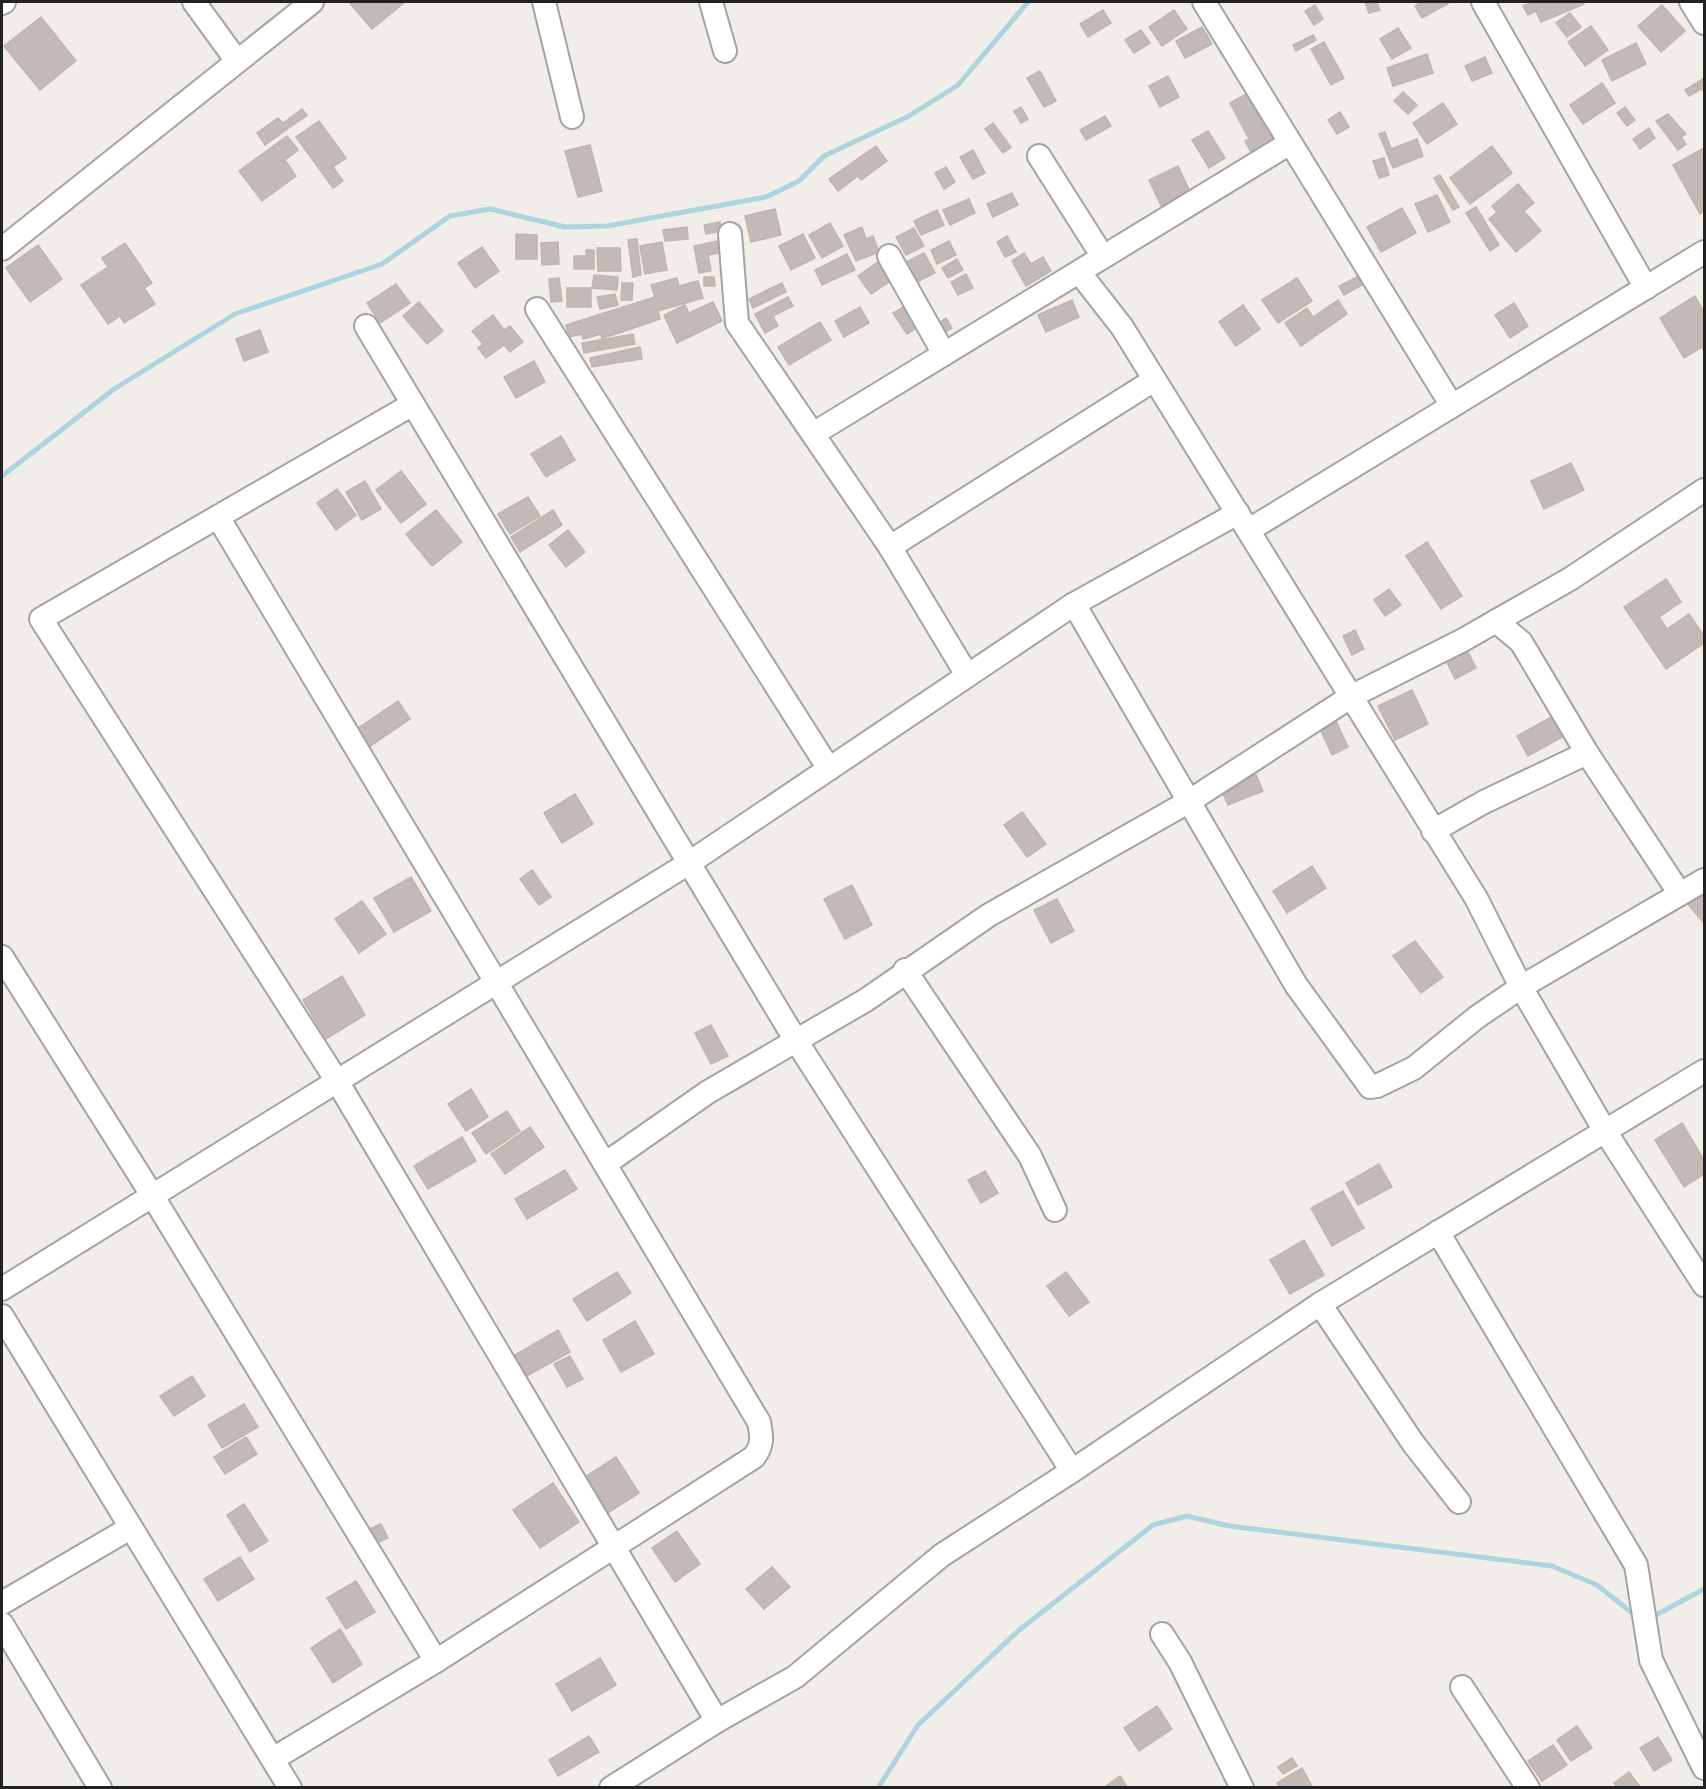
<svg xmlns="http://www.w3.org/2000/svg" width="1706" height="1789" viewBox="0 0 1706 1789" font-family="Barlow,sans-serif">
  <rect width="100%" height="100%" fill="#f1eee9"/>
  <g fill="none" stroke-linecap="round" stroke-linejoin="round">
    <g stroke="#add4dc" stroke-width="5">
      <polyline points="2,476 114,389 235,314 382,264 450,216 490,209 565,227 607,226 766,197 799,181 824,156 909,116 958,85 1028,2"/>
      <polyline points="1650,1615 1654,1616 1704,1589"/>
      <polyline points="878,1788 918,1725 1018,1631 1153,1525 1187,1516 1229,1526 1552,1566 1597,1585 1631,1612 1638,1613"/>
    </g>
  </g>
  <g fill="#c2bab6" stroke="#c2b4ac" stroke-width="1.5">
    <polygon points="349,2 405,2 372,29"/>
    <polygon points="1365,2 1377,2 1380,10 1369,13"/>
    <polygon points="1422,2 1449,2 1449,3 1422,18 1415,6"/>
    <polygon points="1533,2 1582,2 1584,4 1541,22 1536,11 1528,15 1523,6"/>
    <polygon points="1315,5 1323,19 1314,25 1305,11"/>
    <polygon points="1662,5 1685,31 1661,52 1638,26"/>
    <polygon points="1103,10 1111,23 1088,37 1080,24"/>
    <polygon points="1174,10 1187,29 1162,46 1149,27"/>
    <polygon points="1570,13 1581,27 1567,37 1556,23"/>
    <polygon points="41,17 76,61 40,90 4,46"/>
    <polygon points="1591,26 1608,50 1585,66 1568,42"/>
    <polygon points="1202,27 1212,44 1185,58 1176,41"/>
    <polygon points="1398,28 1411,48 1392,59 1380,39"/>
    <polygon points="1141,30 1150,43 1134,53 1125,40"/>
    <polygon points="1313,35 1316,40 1296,51 1293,45"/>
    <polygon points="1324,42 1344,78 1331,85 1311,49"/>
    <polygon points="1636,43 1646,64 1612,81 1602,60"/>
    <polygon points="1427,54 1433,73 1393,86 1387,68"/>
    <polygon points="1485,57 1492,73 1472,81 1465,66"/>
    <polygon points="1040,71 1056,101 1044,107 1027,78"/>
    <polygon points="1168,76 1179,97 1160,107 1149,86"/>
    <polygon points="1704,78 1704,91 1701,89 1689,96 1685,90"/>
    <polygon points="1602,83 1615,103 1583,124 1570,105"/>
    <polygon points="1403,92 1417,105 1408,114 1394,101"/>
    <polygon points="1246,94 1268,133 1272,131 1279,144 1254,158 1245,141 1249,139 1230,103"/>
    <polygon points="1443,103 1457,124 1427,144 1413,123"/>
    <polygon points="1021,107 1028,119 1021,123 1014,111"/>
    <polygon points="1625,107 1635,120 1627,126 1617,113"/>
    <polygon points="302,109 307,115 265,145 257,133 278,118 283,123"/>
    <polygon points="1340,112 1349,127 1337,134 1328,120"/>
    <polygon points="1668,114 1686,134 1681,137 1686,144 1678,150 1656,121"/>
    <polygon points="1105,116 1111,126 1086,140 1080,130"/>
    <polygon points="319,121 346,158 333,167 343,181 333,188 296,137"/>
    <polygon points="993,123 1011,147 1003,153 985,129"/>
    <polygon points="1649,128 1655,138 1640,149 1633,139"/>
    <polygon points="1208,131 1225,158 1209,168 1192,140"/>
    <polygon points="1385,132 1391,149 1417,139 1423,156 1393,168 1379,134"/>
    <polygon points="287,136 298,150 285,160 296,176 262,201 239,171"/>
    <polygon points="590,145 602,191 578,197 565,151"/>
    <polygon points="876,146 887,161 861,180 858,176 838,191 829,179"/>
    <polygon points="1492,146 1512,173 1470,204 1450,178"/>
    <polygon points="1704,148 1704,211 1700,214 1673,165"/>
    <polygon points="973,150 985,173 973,179 960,157"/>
    <polygon points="1384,158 1389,175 1379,178 1373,161"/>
    <polygon points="1178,166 1193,198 1164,212 1149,180"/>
    <polygon points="946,167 955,182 944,189 935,173"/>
    <polygon points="1440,175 1459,207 1453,210 1434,178"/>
    <polygon points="1518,184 1534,203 1524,211 1541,231 1516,252 1489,219 1497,212 1492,206"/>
    <polygon points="1012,193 1018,205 993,217 987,204"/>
    <polygon points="1437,195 1450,222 1428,232 1415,204"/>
    <polygon points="969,199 975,213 950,225 943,210"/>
    <polygon points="1476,207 1499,245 1490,251 1466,213"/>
    <polygon points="1402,208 1416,233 1381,252 1367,227"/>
    <polygon points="775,209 781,235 751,242 745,216"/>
    <polygon points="937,210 944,225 921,235 914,221"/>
    <polygon points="720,222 721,231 706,234 704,225"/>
    <polygon points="830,223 843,246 822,258 809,235"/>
    <polygon points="687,227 688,239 665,241 663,230"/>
    <polygon points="862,227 866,239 873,236 879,252 856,261 844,235"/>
    <polygon points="914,228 924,246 906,255 896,237"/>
    <polygon points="516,234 537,235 537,259 516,259"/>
    <polygon points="803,234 815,258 791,270 779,246"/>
    <polygon points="1007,236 1016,252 1005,257 997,242"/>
    <polygon points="637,239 641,275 633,277 628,240"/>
    <polygon points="718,241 720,253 708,255 711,271 699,273 694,246"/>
    <polygon points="949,241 956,255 937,264 931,250"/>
    <polygon points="558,242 559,264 542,265 541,243"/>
    <polygon points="662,242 667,270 645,274 640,246"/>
    <polygon points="125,243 152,283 144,288 155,304 124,323 120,316 108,324 81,285 108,267 102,258"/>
    <polygon points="38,245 62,279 30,302 6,268"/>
    <polygon points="482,247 499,271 475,288 458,263"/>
    <polygon points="597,248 620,248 621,271 598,271"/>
    <polygon points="586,250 594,250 594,269 574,269 574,256 586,256"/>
    <polygon points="924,253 935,273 913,284 902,264"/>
    <polygon points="1024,253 1031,264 1043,257 1051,271 1026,286 1012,261"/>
    <polygon points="847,254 855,270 822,285 815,270"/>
    <polygon points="882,259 895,278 871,294 858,276"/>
    <polygon points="957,259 963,270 948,278 942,268"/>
    <polygon points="966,274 973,288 958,295 951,282"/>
    <polygon points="594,275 618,277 617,290 592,288"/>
    <polygon points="704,277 714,277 715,286 704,286"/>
    <polygon points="1357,277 1362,285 1344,295 1339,286"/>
    <polygon points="559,278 562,301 551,302 549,279"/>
    <polygon points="677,278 679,286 698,281 703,298 658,311 660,319 619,333 602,338 601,334 583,339 582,334 569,337 566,325 655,297 651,285"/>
    <polygon points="1297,278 1312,301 1278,323 1262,300"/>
    <polygon points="622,283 633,283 632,300 621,300"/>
    <polygon points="782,283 786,292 753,308 749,299"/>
    <polygon points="396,284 410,303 380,323 367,303"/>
    <rect x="567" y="288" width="24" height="19"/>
    <polygon points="615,294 618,305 600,309 597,297"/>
    <polygon points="1695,296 1704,312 1704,351 1702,347 1684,358 1660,318"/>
    <polygon points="788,297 793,306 773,316 778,326 765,333 755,314"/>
    <polygon points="1072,300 1079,317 1046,332 1038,315"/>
    <polygon points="1338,300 1347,314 1301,346 1285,323 1307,308 1313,317"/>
    <polygon points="419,302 443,331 427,344 403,316"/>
    <polygon points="713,302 722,321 677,343 664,315 685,305 689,313"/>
    <polygon points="1514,303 1528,326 1510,338 1495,315"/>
    <polygon points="907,305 920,326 907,334 893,313"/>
    <polygon points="1243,305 1260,329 1236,346 1219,322"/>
    <polygon points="860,307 869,323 844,337 835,321"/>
    <polygon points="493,315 504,330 510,326 523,342 510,352 504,345 486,358 478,348 483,344 472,331"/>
    <polygon points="946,318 952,328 939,336 933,327"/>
    <polygon points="820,322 831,340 789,365 778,347"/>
    <polygon points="260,330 268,352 244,361 236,339"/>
    <polygon points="633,334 635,344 584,353 582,343"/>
    <polygon points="640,347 642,359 592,367 590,358"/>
    <polygon points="534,361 545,382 516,398 504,377"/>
    <polygon points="561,436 575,460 546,477 531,454"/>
    <polygon points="1571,463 1584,490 1544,509 1531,481"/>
    <polygon points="401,471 426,504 401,523 376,490"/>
    <polygon points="365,481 381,509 362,520 346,492"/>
    <polygon points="337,489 356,515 336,530 317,503"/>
    <polygon points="528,497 540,516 510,534 498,514"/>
    <polygon points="436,510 462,542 432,566 406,534"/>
    <polygon points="553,510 562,525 520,552 511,537"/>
    <polygon points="568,530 585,552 566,567 549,545"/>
    <polygon points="1427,542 1462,596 1441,609 1406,556"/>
    <polygon points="1666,579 1681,602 1659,617 1667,629 1689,614 1704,636 1704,643 1666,669 1624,607"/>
    <polygon points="1389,589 1401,605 1385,616 1374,600"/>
    <polygon points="1355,630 1364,649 1352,655 1343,636"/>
    <polygon points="1466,648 1476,668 1455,679 1445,658"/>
    <polygon points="1412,690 1428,724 1395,740 1378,706"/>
    <polygon points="398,701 410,719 369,747 357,729"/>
    <polygon points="1555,715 1566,735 1528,756 1517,736"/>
    <polygon points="1334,717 1348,747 1332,755 1318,724"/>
    <polygon points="1251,763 1263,791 1228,805 1216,778"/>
    <polygon points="575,794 593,824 562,843 544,813"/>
    <polygon points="1022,812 1046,844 1027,857 1004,825"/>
    <polygon points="1312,866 1326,888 1287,913 1273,891"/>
    <polygon points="532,870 551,897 539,905 520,879"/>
    <polygon points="411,877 431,911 394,932 374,898"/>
    <polygon points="852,885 872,925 845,939 824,899"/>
    <polygon points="1704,886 1704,923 1686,902"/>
    <polygon points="1057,899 1074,931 1051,943 1034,910"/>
    <polygon points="362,901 386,934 359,953 335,919"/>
    <polygon points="1415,941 1443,977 1421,993 1393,956"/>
    <polygon points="342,976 365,1015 326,1039 303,1000"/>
    <polygon points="711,1025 728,1056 711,1064 695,1033"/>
    <polygon points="471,1089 488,1117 466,1131 448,1104"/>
    <polygon points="507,1111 520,1131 486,1154 472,1133"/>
    <polygon points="1682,1123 1704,1160 1704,1174 1684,1187 1655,1140"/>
    <polygon points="530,1127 544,1147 505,1174 491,1154"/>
    <polygon points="462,1137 476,1161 428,1189 414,1166"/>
    <polygon points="1379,1164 1392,1187 1358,1205 1346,1183"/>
    <polygon points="565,1170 577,1189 527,1219 515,1199"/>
    <polygon points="985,1171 998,1193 981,1203 968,1180"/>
    <polygon points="1343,1191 1364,1228 1332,1246 1311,1208"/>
    <polygon points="1304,1240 1324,1275 1290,1294 1270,1260"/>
    <polygon points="617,1272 631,1293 587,1321 573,1299"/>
    <polygon points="1066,1272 1089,1302 1069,1316 1047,1286"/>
    <polygon points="635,1321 654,1354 621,1372 603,1340"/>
    <polygon points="558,1330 570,1352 525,1377 513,1356"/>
    <polygon points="570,1356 583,1379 567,1387 554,1364"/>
    <polygon points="192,1376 205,1396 174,1416 160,1396"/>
    <polygon points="244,1404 258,1427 222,1448 208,1425"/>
    <polygon points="246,1437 257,1454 225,1474 214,1457"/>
    <polygon points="616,1457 639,1493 603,1516 580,1480"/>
    <polygon points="553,1483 579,1522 540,1548 513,1510"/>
    <polygon points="244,1504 268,1541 250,1552 227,1515"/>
    <polygon points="381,1524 388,1538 377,1543 369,1529"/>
    <polygon points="677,1531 700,1564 675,1582 652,1548"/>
    <polygon points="240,1557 254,1579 218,1601 204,1579"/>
    <polygon points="772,1567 790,1587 764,1609 746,1589"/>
    <polygon points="356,1581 375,1612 346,1629 327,1598"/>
    <polygon points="340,1629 362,1664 333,1683 311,1648"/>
    <polygon points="600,1658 616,1685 572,1711 556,1684"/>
    <polygon points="1157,1706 1172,1729 1139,1751 1124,1728"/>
    <polygon points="1577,1726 1592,1748 1571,1761 1557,1740"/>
    <polygon points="589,1736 599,1752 558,1776 549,1760"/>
    <polygon points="1658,1737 1672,1760 1654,1771 1640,1748"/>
    <polygon points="1553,1745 1567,1765 1542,1781 1528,1761"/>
    <polygon points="1292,1758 1297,1766 1283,1774 1278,1767"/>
    <polygon points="1302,1768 1313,1788 1280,1788 1277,1783"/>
    <polygon points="1629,1772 1641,1788 1618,1788 1614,1783"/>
    <polygon points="1120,1776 1128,1788 1103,1788"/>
  </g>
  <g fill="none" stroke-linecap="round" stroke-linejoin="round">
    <g stroke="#a3a3a3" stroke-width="26">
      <g id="minor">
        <polyline points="194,2 237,61"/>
        <polyline points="544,2 572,117"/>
        <polyline points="711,2 725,51"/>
        <polyline points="1204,2 1452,406"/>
        <polyline points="1483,2 1646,288"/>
        <polyline points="1691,2 1704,23"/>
        <polyline points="2,3 4,2"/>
        <polyline points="1039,156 1103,257"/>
        <polyline points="730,234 737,323 890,547 967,675"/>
        <polyline points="2,249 312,2"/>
        <polyline points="889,256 944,354"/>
        <polyline points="1079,272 1122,327 1476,898 1521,987 1605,1131 1704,1285"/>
        <polyline points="537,309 829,769"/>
        <polyline points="366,326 795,1039 1072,1471"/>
        <polyline points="413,404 41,619 337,1081 717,1721"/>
        <polyline points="813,434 1290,143"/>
        <path d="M218,517L759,1422C762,1437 763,1445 754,1457L436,1661L273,1759"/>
        <polyline points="1249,530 1704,252"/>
        <polyline points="890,547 1154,380"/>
        <polyline points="1074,604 1296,985 1370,1087 1377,1086 1414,1068 1477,1017 1521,987 1704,880"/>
        <polyline points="1496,621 1521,642 1587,753 1680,894"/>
        <polyline points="1433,831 1484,802 1587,753"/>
        <polyline points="2,957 152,1195 436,1661"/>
        <polyline points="905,970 1030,1156 1055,1210"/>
        <polyline points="605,1164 708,1092 866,1000 989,915 1188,802 1352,696 1463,640 1570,579 1704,490"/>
        <polyline points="1438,1232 1636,1565 1651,1660 1704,1768"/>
        <polyline points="2,1289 689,863 1074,604 1238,513"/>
        <polyline points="1320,1304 1413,1443 1459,1502"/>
        <polyline points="2,1316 290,1788"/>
        <polyline points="2,1603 130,1528"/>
        <polyline points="2,1624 100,1788"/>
        <polyline points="1162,1634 1180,1662 1242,1788"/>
        <polyline points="1462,1687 1528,1788"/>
        <polyline points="611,1788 717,1721 795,1677 942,1555 1072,1471 1320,1304 1704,1071"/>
      </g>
    </g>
    <use href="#minor" stroke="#fff" stroke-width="22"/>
  </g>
  <rect width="1706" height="1789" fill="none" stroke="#222222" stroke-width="6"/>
</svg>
